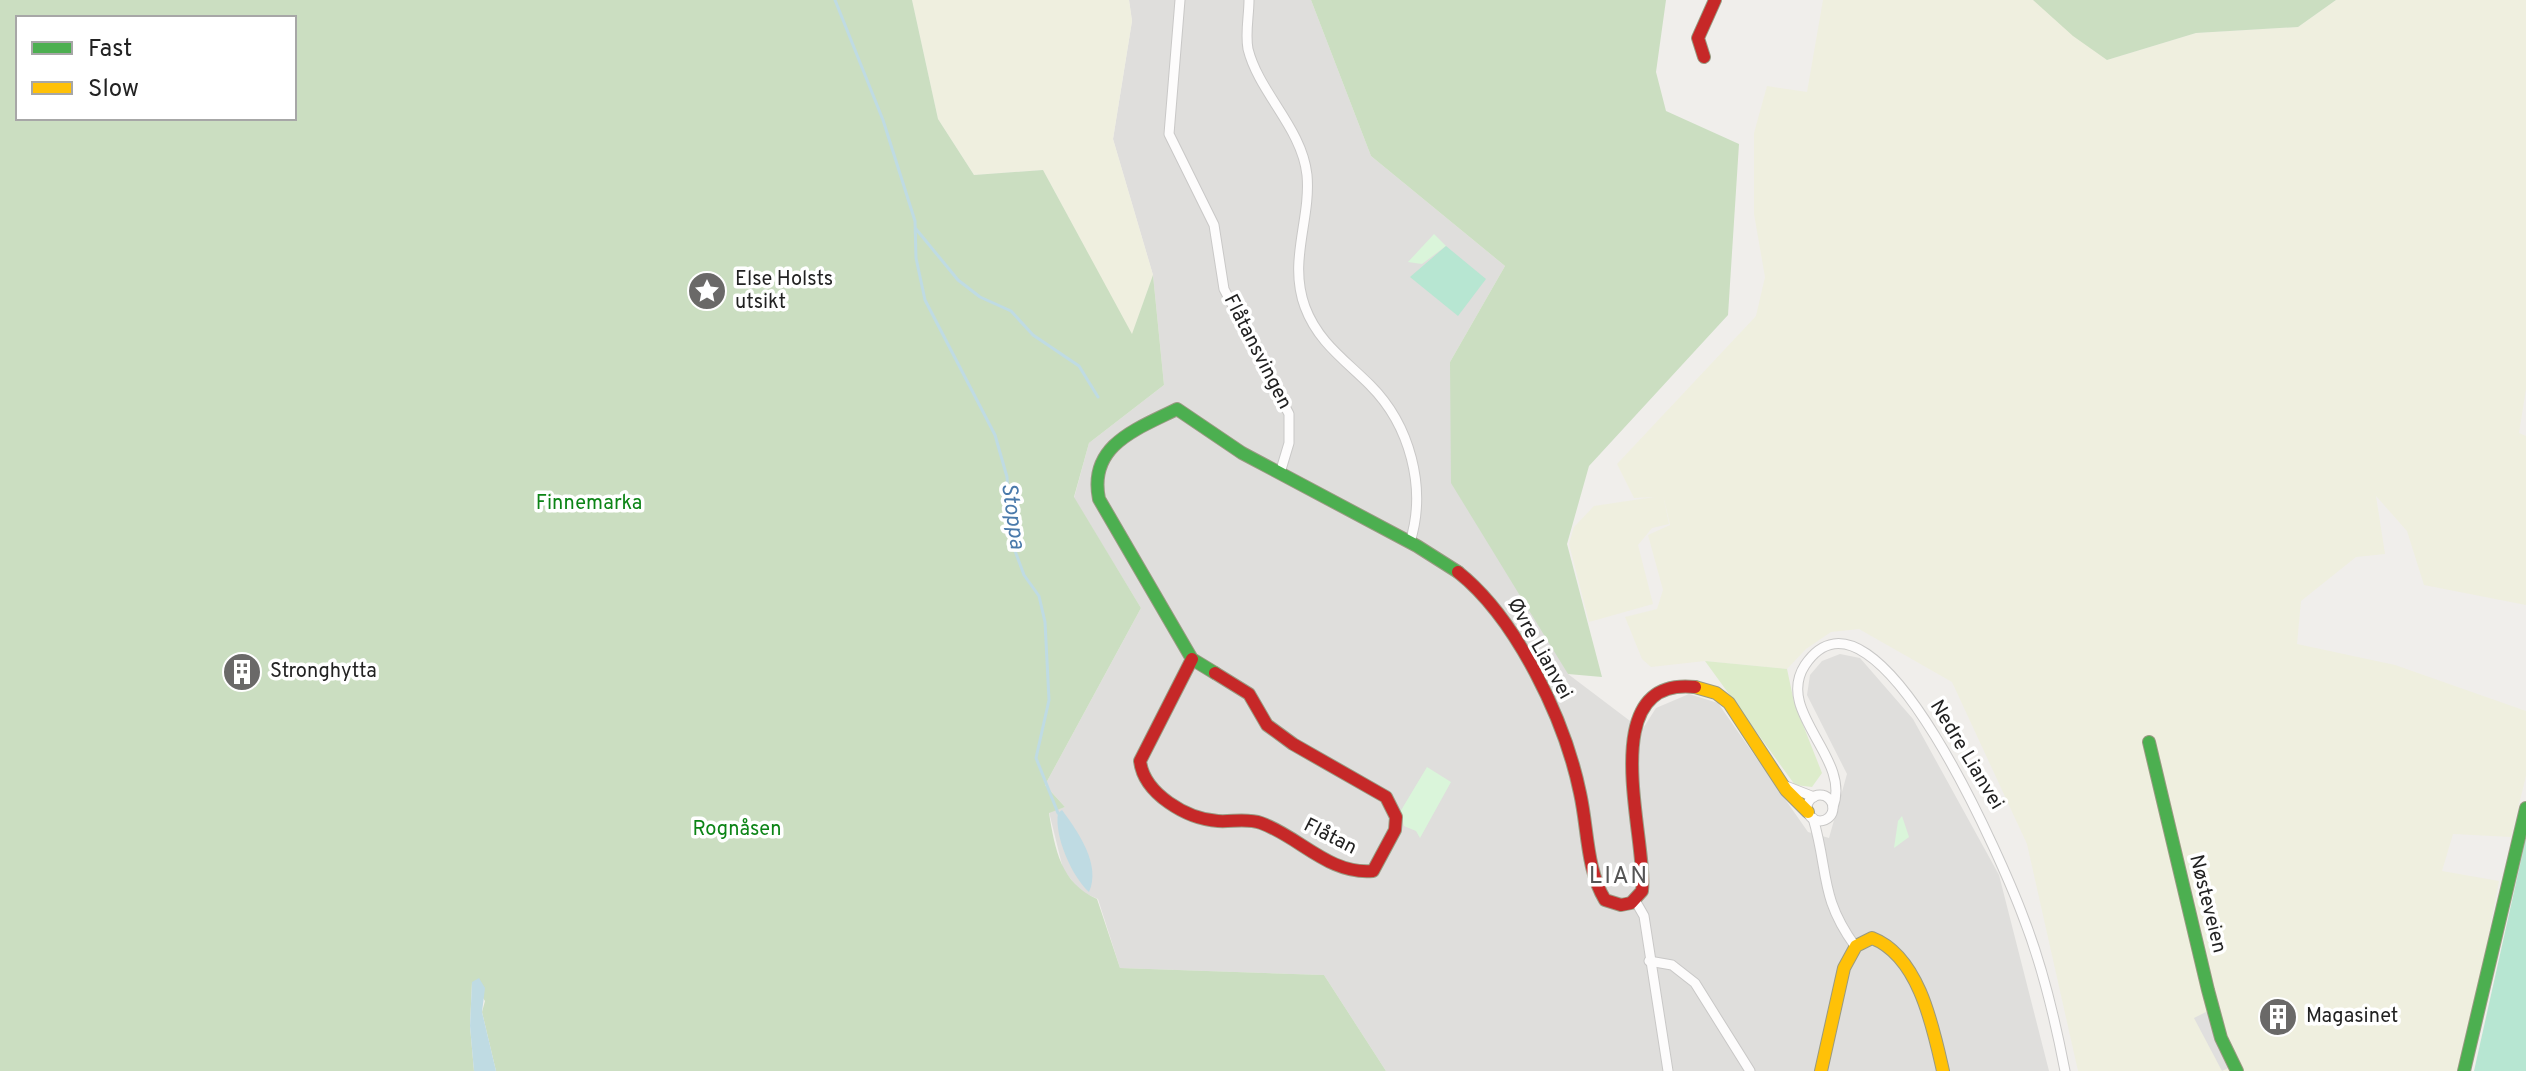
<svg xmlns="http://www.w3.org/2000/svg" width="2526" height="1071" viewBox="0 0 2526 1071" font-family="Overpass,sans-serif">
  <rect width="100%" height="100%" fill="#f0eeeb"/>
  <polygon fill="#dfdedc" points="1129,0 1311,0 1371,156 1505,266 1450,362 1568,674 1642,730 1656,708 1689,694 1718,703 1808,832 1829,838 1847,774 1807,695 1810,675 1822,661 1840,654 1860,658 1913,719 1999,875 2049,1071 1386,1071 1324,975 1120,968 1098,899 1080,891 1063,869 1049,812 1065,807 1045,785 1141,608 1074,498 1089,443 1164,385 1153,275 1113,139 1132,21"/>
  <g fill="#efefdf">
    <polygon points="912,0 1129,0 1132,21 1113,139 1153,275 1132,335 1043,170 974,175 938,119"/>
    <polygon points="1823,0 2033,0 2107,60 2196,33 2298,27 2336,0 2526,0 2526,389 2519,433 2526,436 2526,605 2424,585 2407,531 2376,496 2385,554 2356,557 2301,601 2297,644 2395,665 2526,711 2526,776 2511,837 2453,834 2442,871 2499,881 2473,1016 2458,1071 2078,1071 2027,844 1952,682 1859,629 1831,632 1806,649 1787,669 1705,661 1651,667 1642,659 1625,617 1657,609 1663,590 1648,535 1670,525 1663,495 1669,524 1652,528 1638,545 1653,604 1589,622 1569,544 1574,527 1594,506 1654,497 1634,498 1617,464 1756,316 1765,277 1754,214 1754,133 1767,86 1807,92"/>
  </g>
  <polygon fill="#ddeccb" points="1705,661 1787,669 1794,702 1822,773 1812,787 1795,785"/>
  <g fill="#cbdec1" fill-rule="evenodd">
    <path d="M0,0H912L938,119L974,175L1043,170L1132,334L1153,275L1164,385L1089,443L1074,497L1141,608L1045,785L1065,807L1049,813C1055,850 1061,883 1097,899L1120,968L1324,975L1386,1071H496L482,1012L485,1001L472,982L470,1026L474,1071H0ZM18,18H294V118H18Z"/>
    <polygon points="1311,0 1666,0 1656,72 1666,111 1739,144 1728,315 1589,466 1567,544 1602,677 1568,674 1451,483 1450,362 1505,266 1371,156"/>
    <polygon points="2033,0 2336,0 2298,27 2196,33 2107,60 2073,36"/>
  </g>
  <g fill="#daf5da">
    <polygon points="1434,234 1446,246 1422,264 1408,262"/>
    <polygon points="1427,767 1451,782 1420,838 1416,831 1404,826 1400,812"/>
    <polygon points="1902,816 1909,837 1894,848 1898,821"/>
  </g>
  <g fill="#b7e6d2">
    <polygon points="1446,246 1486,279 1458,316 1410,277"/>
    <polygon points="2526,838 2526,1071 2474,1071"/>
  </g>
  <polygon fill="#e0dfde" points="2210,1010 2235,1065 2222,1071 2194,1018"/>
  <g fill="#bfdbe3">
    <path d="M1062,810C1079,833 1101,865 1089,892C1072,877 1054,836 1058,813Z"/>
    <polygon points="479,978 485,988 482,1012 496,1071 474,1071 470,1026 472,982"/>
  </g>
  <g fill="none" stroke-linecap="round" stroke-linejoin="round">
    <g stroke="#bfdbe3" stroke-width="3">
      <polyline points="835,0 883,120 915,221 916,258 925,300 995,435 1007,477 1011,540 1024,575 1039,596 1045,622 1049,700 1036,758 1058,813"/>
      <polyline points="916,229 958,280 980,297 1011,311 1033,335 1079,366 1098,397"/>
    </g>
    <g stroke="#c9c8c7" stroke-width="11">
      <g id="street">
        <polyline points="1180,0 1169,134 1214,225 1224,289 1289,414 1289,443 1280,473"/>
        <path d="M1249,0C1249,16 1245,33 1248,49C1259,93 1302,128 1307,175C1311,220 1288,261 1305,307C1318,342 1345,360 1370,385C1410,425 1427,488 1410,542"/>
        <polyline points="1786,786 1814,797"/>
        <circle cx="1820" cy="808" r="13"/>
        <path d="M1833,807C1852,758 1774,712 1805,665C1876,560 2007,873 2024,919C2043,968 2055,1019 2065,1071"/>
        <path d="M1813,818C1829,872 1819,896 1855,946"/>
        <polyline points="1636,902 1644,916 1668,1071"/>
        <polyline points="1649,961 1672,965 1695,983 1750,1071"/>
      </g>
    </g>
    <g stroke="#999a82" stroke-width="14">
      <g id="fast">
        <path d="M1215,673L1192,659L1099,499C1088,445 1137,429 1177,409L1242,453L1417,546L1458,572"/>
        <polyline points="2149,742 2208,990 2221,1038 2237,1071"/>
        <polyline points="2464,1071 2526,808"/>
      </g>
    </g>
    <g stroke="#999a82" stroke-width="14">
      <g id="slow">
        <polyline points="1695,687 1716,693 1729,703 1786,790 1808,812"/>
        <path d="M1821,1071L1844,968L1856,946L1872,938C1919,956 1933,1027 1943,1071"/>
      </g>
    </g>
    <g stroke="#999a82" stroke-width="14">
      <g id="jam">
        <polyline points="1704,57 1698,38 1715,0"/>
        <path d="M1458,572C1517,619 1565,720 1580,793C1588,828 1586,869 1605,900L1621,905L1631,903L1642,891C1648,840 1592,676 1695,687"/>
        <path d="M1192,659L1140,761C1144,794 1187,819 1218,821C1232,822 1247,818 1261,823C1300,837 1329,875 1373,871L1395,830L1396,817L1386,797L1293,744L1267,725L1249,694L1215,673"/>
      </g>
    </g>
    <use href="#street" stroke="#fdfcfc" stroke-width="9"/>
    <use href="#fast" stroke="#4caf50" stroke-width="12"/>
    <use href="#slow" stroke="#ffc107" stroke-width="12"/>
    <use href="#jam" stroke="#c62828" stroke-width="12"/>
  </g>
  <defs>
    <g id="sight-disc" transform="scale(2)"><circle r="9.5" fill="#6a6968" stroke="#fff"/><path d="M0-6L1.8-2.2L6-1.7L2.9 1.2L3.7 5.4L0 3.3L-3.7 5.4L-2.9 1.2L-6-1.7L-1.8-2.2Z" fill="#fff"/></g>
    <g id="building-disc" transform="scale(2)"><circle r="9.5" fill="#6a6968" stroke="#fff"/><path d="M-4-6H4V6H1V3H-1V6H-4ZM-2.5-4.3h1.7v1.8h-1.7ZM.8-4.3h1.7v1.8H.8ZM-2.5-1h1.7V.8h-1.7ZM.8-1h1.7V.8H.8Z" fill="#fff"/></g>
  </defs>
  <g fill-rule="evenodd">
    <use href="#sight-disc" x="707" y="291"/>
    <use href="#building-disc" x="242" y="672"/>
    <use href="#building-disc" x="2278" y="1017"/>
  </g>
  <g text-anchor="middle" dominant-baseline="central" stroke-width="7" stroke-linejoin="round" paint-order="stroke">
    <g font-size="20" fill="#222" stroke="#fff" text-anchor="start">
      <text x="735" y="280">Else Holsts<tspan x="735" dy="23">utsikt</tspan></text>
      <text x="270" y="672">Stronghytta</text>
      <text x="2306" y="1017">Magasinet</text>
    </g>
    <g font-size="20" fill="#222" stroke="#fff">
      <text transform="translate(1257 352) rotate(63)">Flåtansvingen</text>
      <text transform="translate(1539 649) rotate(61)">Øvre Lianvei</text>
      <text transform="translate(1966 755) rotate(59)">Nedre Lianvei</text>
      <text transform="translate(1330 837) rotate(27)">Flåtan</text>
      <text transform="translate(2207 904) rotate(76)">Nøsteveien</text>
    </g>
    <g font-size="20" fill="#0c8416" stroke="#fff">
      <text x="589" y="504">Finnemarka</text>
      <text x="737" y="830">Rognåsen</text>
    </g>
    <g font-size="22" font-style="italic" fill="#4a7aab" stroke="#fff">
      <text transform="translate(1012 516) rotate(82)">Stoppa</text>
    </g>
    <g font-size="24" letter-spacing="2" fill="#555" stroke="#fff">
      <text x="1619" y="877">LIAN</text>
    </g>
  </g>
  <rect x="16" y="16" width="280" height="104" fill="#ffffff" stroke="#a7a7a7" stroke-width="2"/>
  <rect x="32" y="42" width="40" height="12" fill="#4caf50" stroke="#a7a7a7" stroke-width="2"/>
  <text x="88" y="56" font-size="24" fill="#222222">Fast</text>
  <rect x="32" y="82" width="40" height="12" fill="#ffc107" stroke="#a7a7a7" stroke-width="2"/>
  <text x="88" y="96" font-size="24" fill="#222222">Slow</text>
</svg>
